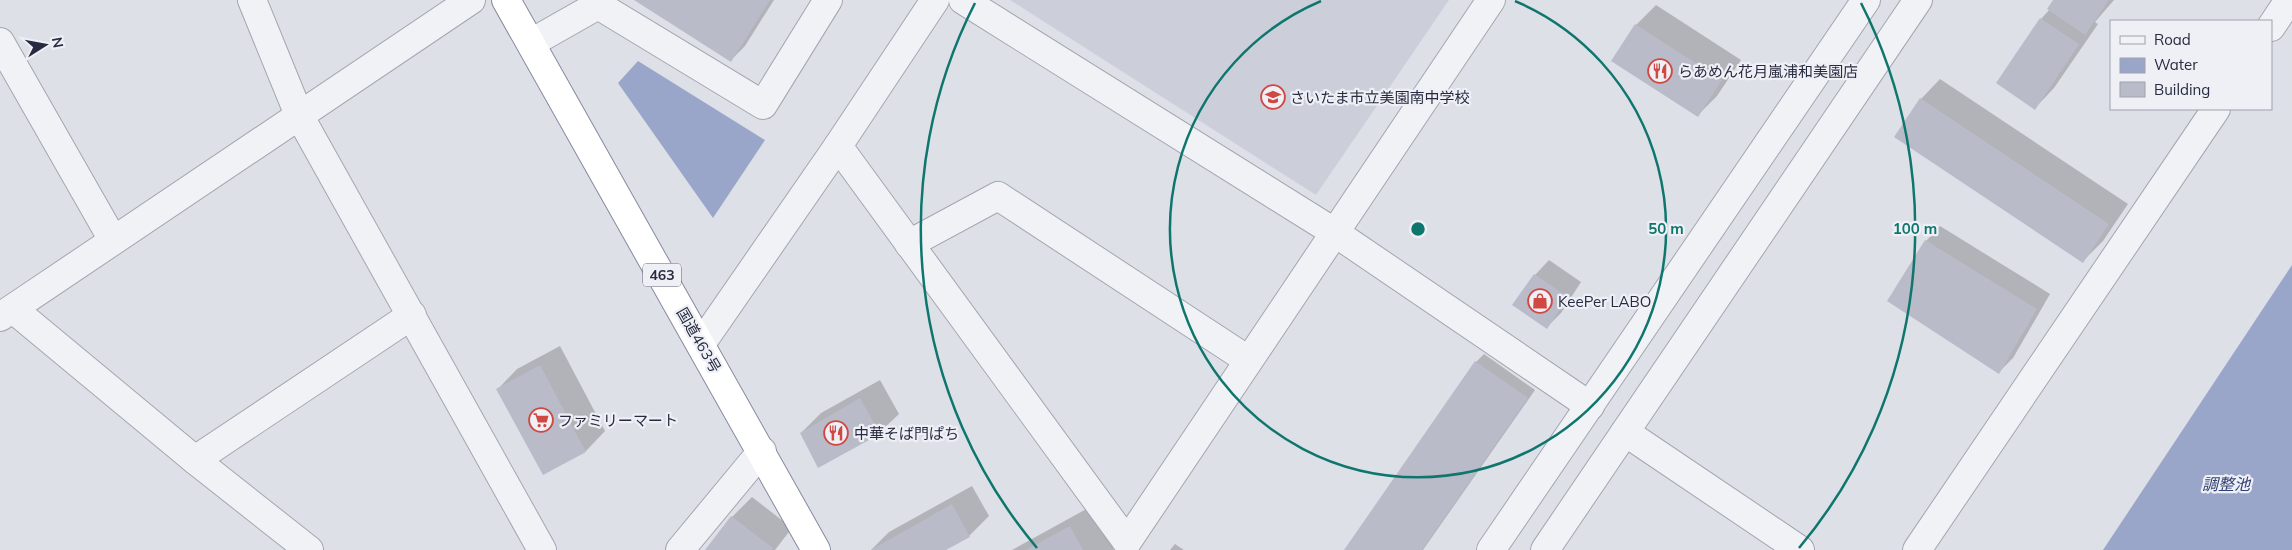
<svg xmlns="http://www.w3.org/2000/svg" width="2292" height="550" viewBox="0 0 2292 550" font-family="Mulish,'Noto Sans JP',sans-serif">
  <rect width="100%" height="100%" fill="#dee0e8"/>
  <polygon fill="#cccfda" points="1010,0 1449,0 1316,195"/>
  <g fill="#99a6c9">
    <polygon points="638,61 765,140 713,218 618,83"/>
    <polygon points="2292,265 2292,550 2103,550"/>
  </g>
  <g fill="#0003">
    <polygon points="636,0 774,0 745,46 731,60"/>
    <polygon points="2054,0 2114,0 2095,22 2098,24 2054,88 2035,108 1998,83 2041,19 2050,9"/>
    <polygon points="1656,5 1741,60 1717,96 1697,116 1613,60 1636,25"/>
    <polygon points="1940,79 2128,204 2103,241 2083,261 1921,99"/>
    <polygon points="1940,226 2050,294 2013,358 1999,372 1926,241"/>
    <polygon points="1549,260 1581,282 1561,313 1547,327 1535,275"/>
    <polygon points="560,346 605,431 586,451 543,473 498,389 517,369"/>
    <polygon points="1484,354 1535,390 1423,550 1345,550 1476,362"/>
    <polygon points="880,380 899,414 879,433 801,433 821,413"/>
    <polygon points="972,486 989,516 969,536 943,550 871,550 889,532"/>
    <polygon points="752,497 792,528 775,550 707,550 732,517"/>
    <polygon points="1090,507 1114,550 1012,550"/>
    <polygon points="1175,544 1184,550 1170,550"/>
  </g>
  <g fill="#b9bbc8">
    <polygon points="634,0 770,0 731,62"/>
    <polygon points="2053,0 2109,0 2085,35 2047,9"/>
    <polygon points="2040,18 2079,44 2035,110 1996,83"/>
    <polygon points="1635,24 1722,80 1698,117 1611,61"/>
    <polygon points="1920,98 2109,224 2083,263 1894,137"/>
    <polygon points="1925,240 2037,309 1999,374 1887,301"/>
    <polygon points="1534,274 1568,297 1547,329 1512,305"/>
    <polygon points="1475,361 1528,398 1422,550 1344,550"/>
    <polygon points="540,365 586,452 543,475 496,389"/>
    <polygon points="860,398 880,434 818,468 800,433"/>
    <polygon points="952,504 970,537 946,550 871,550"/>
    <polygon points="731,516 773,548 771,550 705,550"/>
    <polygon points="1070,526 1083,550 1026,550"/>
  </g>
  <g fill="none" stroke-linecap="round" stroke-linejoin="round">
    <g stroke="#a3a6b2" stroke-width="30">
      <g id="minor">
        <polyline points="252,0 299,115 542,550"/>
        <polyline points="963,0 1334,232 1590,406"/>
        <polyline points="598,5 763,105 828,0"/>
        <polyline points="2271,27 2289,0"/>
        <polyline points="0,42 113,240"/>
        <polyline points="531,43 598,5 601,0"/>
        <polyline points="838,146 1127,542 1491,0"/>
        <polyline points="909,244 998,196 1248,360"/>
        <polyline points="13,309 195,460 309,550"/>
        <polyline points="0,317 471,0"/>
        <polyline points="701,344 838,146 935,0"/>
        <polyline points="1625,432 1800,550"/>
        <polyline points="195,460 412,315"/>
        <polyline points="680,550 762,451"/>
        <polyline points="1491,550 1866,0"/>
        <polyline points="1545,550 1918,0"/>
        <polyline points="1917,550 2216,109"/>
      </g>
    </g>
    <g stroke="#868a9f" stroke-width="30">
      <polyline id="highway" points="506,0 816,550"/>
    </g>
    <use href="#minor" stroke="#f1f2f6" stroke-width="28"/>
    <use href="#highway" stroke="#fff" stroke-width="28"/>
  </g>
  <g fill="none" stroke="#0f766e" stroke-width="2.5">
    <path d="M1515 1A248 248 0 1 1 1321 1"/>
    <path d="M1037 548A497 497 0 0 1 975 3M1861 3A497 497 0 0 1 1799 548"/>
  </g>
  <defs>
    <g id="restaurant-ring" transform="scale(1.25)"><circle r="9.5" fill="#eef0f6" stroke="#d04841" stroke-width="1.5"/><path d="M-5-6h1v4h1v-4h1v4h1v-4h1v5L-1.5 .5V6h-2V.5L-5-1ZM5-6V6H3V1.5H1.5Q1.5-4 5-6Z" fill="#d04841"/></g>
    <g id="school-ring" transform="scale(1.25)"><circle r="9.5" fill="#eef0f6" stroke="#d04841" stroke-width="1.5"/><path d="M0-5L7-2L0 1L-7-2ZM-4 1L0 2.5L4 1V4Q0 6-4 4Z" fill="#d04841"/></g>
    <g id="shop-ring" transform="scale(1.25)"><circle r="9.5" fill="#eef0f6" stroke="#d04841" stroke-width="1.5"/><path d="M-5-2.5h2.3a2.7 3.5 0 0 1 5.4 0H5L5.5 6h-11ZM-1.5-2.5h3a1.5 2.3 0 0 0-3 0Z" fill="#d04841"/></g>
    <g id="supermarket-ring" transform="scale(1.25)"><circle r="9.5" fill="#eef0f6" stroke="#d04841" stroke-width="1.5"/><path d="M-6-5.5h2.5l.6 2H6L4.5 2H-2.5L-4.4-4H-6ZM-1.5 3.2a1.3 1.3 0 1 0 .1 0ZM3 3.2a1.3 1.3 0 1 0 .1 0Z" fill="#d04841"/></g>
  </defs>
  <g fill-rule="evenodd">
    <use href="#restaurant-ring" x="1660" y="71"/>
    <use href="#school-ring" x="1273" y="97"/>
    <use href="#shop-ring" x="1540" y="301"/>
    <use href="#supermarket-ring" x="541" y="420"/>
    <use href="#restaurant-ring" x="836" y="433"/>
  </g>
  <g text-anchor="middle" dominant-baseline="central" stroke-width="4.5" stroke-linejoin="round" paint-order="stroke">
    <rect fill="#eef0f6" stroke="#636676" stroke-width="1" x="643" y="263.5" width="38" height="23" rx="4"/>
    <g font-size="14" font-weight="bold" fill="#272b3f">
      <text x="662" y="275">463</text>
    </g>
    <g font-size="15" fill="#272b3f" stroke="#eef0f6" text-anchor="start">
      <text x="1678" y="71">らあめん花月嵐浦和美園店</text>
      <text x="1290" y="97">さいたま市立美園南中学校</text>
      <text x="1558" y="301">KeePer LABO</text>
      <text x="558" y="420">ファミリーマート</text>
      <text x="854" y="433">中華そば門ぱち</text>
    </g>
    <g font-size="15" fill="#272b3f" stroke="#eef0f6">
      <text transform="translate(699 340) rotate(60)">国道463号</text>
    </g>
    <g font-size="16" font-style="italic" fill="#314174" stroke="#eef0f6">
      <text x="2226" y="484">調整池</text>
    </g>
  </g>
  <circle cx="1418" cy="229" r="8" fill="#0f766e" stroke="#eef0f6" stroke-width="2.5"/>
  <g font-size="15" text-anchor="middle" font-weight="bold" fill="#0f766e" stroke="#eef0f6" stroke-width="4.5" stroke-linejoin="round" paint-order="stroke">
    <text x="1666" y="234">50 m</text>
    <text x="1915" y="234">100 m</text>
  </g>
  <rect x="2110" y="20" width="162" height="90" fill="#eef0f6" stroke="#9ea1ad"/>
  <rect x="2120" y="36" width="25" height="8" fill="#f1f2f6" stroke="#9ea1ad"/>
  <text x="2154" y="45" font-size="15" fill="#272b3f">Road</text>
  <rect x="2120" y="58" width="25" height="15" fill="#99a6c9" stroke="#9ea1ad"/>
  <text x="2154" y="70" font-size="15" fill="#272b3f">Water</text>
  <rect x="2120" y="82" width="25" height="15" fill="#b9bbc8" stroke="#9ea1ad"/>
  <text x="2154" y="95" font-size="15" fill="#272b3f">Building</text>
  <g transform="translate(45 45) rotate(79)" stroke="#eef0f6" stroke-width="4" paint-order="stroke">
  <path d="M0-4L9 19L0 12L-9 19Z" fill="#272b3f"/>
  <text y="-8" font-size="14" font-weight="bold" text-anchor="middle" fill="#272b3f">N</text>
  </g>
</svg>
